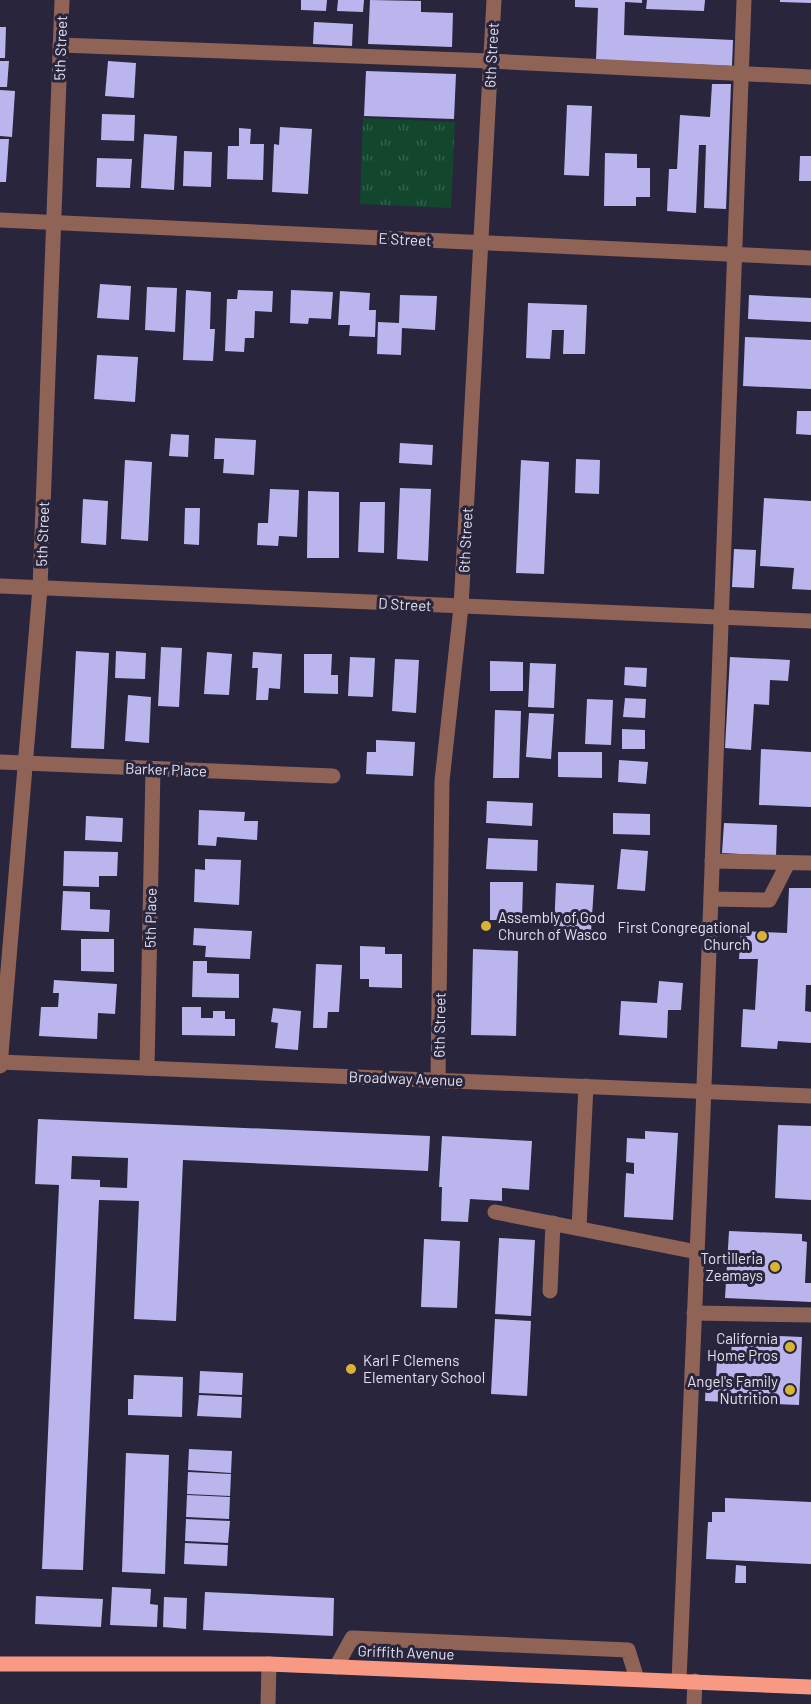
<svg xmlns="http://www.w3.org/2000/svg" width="811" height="1704" viewBox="0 0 811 1704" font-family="Barlow,sans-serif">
  <defs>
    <pattern id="grass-tufts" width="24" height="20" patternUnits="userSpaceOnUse" patternTransform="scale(1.5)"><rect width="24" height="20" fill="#12472e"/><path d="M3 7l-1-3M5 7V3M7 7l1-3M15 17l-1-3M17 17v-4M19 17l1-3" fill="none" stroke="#34614d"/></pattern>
  </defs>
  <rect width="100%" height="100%" fill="#28253c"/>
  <polygon fill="url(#grass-tufts)" points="363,118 455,122 451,208 360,204"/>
  <g fill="#bbb5ed" fill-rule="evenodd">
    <polygon points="301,0 327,0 326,11 301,10"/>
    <polygon points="338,0 364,0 363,12 337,11"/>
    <polygon points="370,0 421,1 421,12 453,13 452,47 368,44"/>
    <polygon points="575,0 642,0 642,3 625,2 624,35 733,40 732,66 596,60 598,8 575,7"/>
    <polygon points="647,0 705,0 704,11 646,9"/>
    <polygon points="780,0 811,0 811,3 780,2"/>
    <polygon points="314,22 353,24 352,46 313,44"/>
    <polygon points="0,27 6,27 5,58 0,58"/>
    <polygon points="0,61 9,61 7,87 0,87"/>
    <polygon points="108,61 136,63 134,98 105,96"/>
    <polygon points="366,71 456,74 454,119 364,116"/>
    <polygon points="712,84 731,84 726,209 704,208 706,145 699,145 696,213 667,211 669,169 677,169 680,115 710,117"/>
    <polygon points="0,90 15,91 12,137 0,136"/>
    <polygon points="567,105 592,106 589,176 564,175"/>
    <polygon points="102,114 135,115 134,141 101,140"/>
    <polygon points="280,127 312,129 308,194 272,192 274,144 279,145"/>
    <polygon points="239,128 251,129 250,144 264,144 263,180 227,179 228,146 239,146"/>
    <polygon points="144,134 177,136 174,190 141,188"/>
    <polygon points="0,139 9,139 6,182 0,182"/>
    <polygon points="184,151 212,152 211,187 183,186"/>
    <polygon points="605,153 637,154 637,168 650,168 650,197 636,197 636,206 604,206"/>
    <polygon points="800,156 811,156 811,181 799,181"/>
    <polygon points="97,158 132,159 130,188 96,187"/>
    <polygon points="100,284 131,286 129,320 97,318"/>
    <polygon points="147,287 177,288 175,332 145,330"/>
    <polygon points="186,290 211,292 210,329 215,329 213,361 183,360"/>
    <polygon points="238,290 273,291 272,312 255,311 254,338 245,338 244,352 225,351 227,299 237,299"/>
    <polygon points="291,290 333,292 331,319 309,318 308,324 290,323"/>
    <polygon points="340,291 370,293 369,310 376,310 375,337 349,336 350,325 338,325"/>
    <polygon points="400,295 437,296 435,330 402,328 401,355 377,354 378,322 399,323"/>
    <polygon points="749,295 811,298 811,322 748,319"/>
    <polygon points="528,303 587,305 585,354 563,354 564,330 552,330 550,359 526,358"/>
    <polygon points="745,337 811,340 811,389 743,386"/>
    <polygon points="97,355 138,357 135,402 94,399"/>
    <polygon points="797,411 811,411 811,435 796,434"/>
    <polygon points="171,434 189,435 188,457 169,456"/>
    <polygon points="215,438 256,440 254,475 223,473 224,459 214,459"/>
    <polygon points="400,443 433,445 432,465 399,463"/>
    <polygon points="576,459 600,460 599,494 575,493"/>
    <polygon points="125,460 152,462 148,541 121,539"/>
    <polygon points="521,460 549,462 544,574 516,573"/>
    <polygon points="400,488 431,489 428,561 397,559"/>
    <polygon points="270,489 299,490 297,537 279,536 278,546 257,545 258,523 268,523"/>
    <polygon points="308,491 339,492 339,558 307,558"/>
    <polygon points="764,498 811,501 811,590 792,589 794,568 760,566"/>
    <polygon points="83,499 108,501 106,545 81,543"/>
    <polygon points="360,502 385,502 384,553 358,552"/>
    <polygon points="185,508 200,508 199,545 184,544"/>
    <polygon points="734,549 756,550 754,588 732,587"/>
    <polygon points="161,647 182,648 179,707 158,706"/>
    <polygon points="76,651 109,653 104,749 71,748"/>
    <polygon points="116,651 146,653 145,679 115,678"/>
    <polygon points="207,652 232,654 229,695 204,694"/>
    <polygon points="253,652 282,654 280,689 269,688 268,700 256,700 258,668 252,668"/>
    <polygon points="304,654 332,654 331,675 338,675 338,694 304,693"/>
    <polygon points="350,657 375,658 373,697 348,696"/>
    <polygon points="730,657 790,660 788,681 770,680 769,705 754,704 751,750 725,748"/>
    <polygon points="395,659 419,660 416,713 392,711"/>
    <polygon points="490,661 523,662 523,691 490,691"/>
    <polygon points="530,663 556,664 554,708 528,707"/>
    <polygon points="625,667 647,668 646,687 624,685"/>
    <polygon points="128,695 151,697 149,743 125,741"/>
    <polygon points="625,698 646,699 645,718 623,717"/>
    <polygon points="587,699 613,700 611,745 585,744"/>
    <polygon points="495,710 521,711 519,778 493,778"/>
    <polygon points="529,713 554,714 551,759 526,757"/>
    <polygon points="622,729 645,730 645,749 622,749"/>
    <polygon points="376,740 415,742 413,776 366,774 367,752 376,752"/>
    <polygon points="761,749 811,752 811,807 759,805"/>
    <polygon points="558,752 602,752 602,778 558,777"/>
    <polygon points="619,760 648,762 646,784 618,782"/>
    <polygon points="487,801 533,803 532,826 486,823"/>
    <polygon points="199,810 245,812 244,821 258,821 257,840 217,837 216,846 198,845"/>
    <polygon points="613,813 650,814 650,835 613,834"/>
    <polygon points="86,816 123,818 122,842 85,840"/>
    <polygon points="724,823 777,825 776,856 722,853"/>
    <polygon points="488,838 538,840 537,871 486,869"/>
    <polygon points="621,849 648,851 645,891 617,889"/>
    <polygon points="64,851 118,852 117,876 99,876 99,887 63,886"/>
    <polygon points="205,859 241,860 239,905 194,902 195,869 205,870"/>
    <polygon points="490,882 523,882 522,920 490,920"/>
    <polygon points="556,883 594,885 591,932 554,930"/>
    <polygon points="789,888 811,888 811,985 806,985 805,1011 811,1012 811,1043 778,1041 777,1049 741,1047 743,1009 755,1010 758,959 739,959 741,931 787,933"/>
    <polygon points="63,891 90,892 90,909 110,910 109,932 61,930"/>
    <polygon points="194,928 252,931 250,959 205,957 206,946 193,945"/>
    <polygon points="81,939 114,939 114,972 81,971"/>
    <polygon points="360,946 385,947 385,954 402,954 402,988 369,987 369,979 360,979"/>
    <polygon points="473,949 518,951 516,1036 471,1035"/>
    <polygon points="193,961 207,961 207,973 239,974 239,998 192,997"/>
    <polygon points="316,964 342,965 339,1012 328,1012 327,1028 313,1028"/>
    <polygon points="54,980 117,984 115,1014 98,1013 97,1039 39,1036 41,1007 58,1007 59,993 53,993"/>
    <polygon points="659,981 683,983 681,1010 668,1010 667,1038 619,1035 621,1001 657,1003"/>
    <polygon points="182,1007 201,1007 201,1018 213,1018 213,1011 225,1011 225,1019 235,1019 235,1036 182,1035"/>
    <polygon points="273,1008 301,1011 298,1050 275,1048 278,1023 271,1022"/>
    <path d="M38,1119L430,1136L428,1171L183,1160L176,1321L134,1319L139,1201L99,1200L83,1570L42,1569L59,1185L35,1184ZM72,1156L128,1158L127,1188L100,1187V1180L71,1179Z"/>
    <polygon points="778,1125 811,1126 811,1200 775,1198"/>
    <polygon points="645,1131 678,1133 673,1220 624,1217 626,1173 634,1174 634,1163 626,1162 627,1138 645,1139"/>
    <polygon points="442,1136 532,1141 529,1190 502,1188 502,1201 470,1199 468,1222 441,1221 442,1187 439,1187"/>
    <polygon points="729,1231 802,1234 802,1241 807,1242 805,1283 811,1283 811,1302 725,1298"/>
    <polygon points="499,1238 535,1240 531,1316 495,1314"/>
    <polygon points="424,1239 460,1241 457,1308 421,1307"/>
    <polygon points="495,1319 531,1321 527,1396 491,1394"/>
    <polygon points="732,1334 802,1337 799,1405 705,1401 706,1379 716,1379 717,1360 731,1361"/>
    <polygon points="200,1371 243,1373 242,1395 199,1393"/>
    <polygon points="134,1375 183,1377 182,1417 128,1415 128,1399 133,1399"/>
    <polygon points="199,1395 242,1397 241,1418 197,1416"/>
    <polygon points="189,1449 232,1451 231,1473 188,1470"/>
    <polygon points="126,1453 169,1455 165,1574 122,1572"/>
    <polygon points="188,1472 231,1474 230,1496 187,1494"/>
    <polygon points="187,1495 230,1497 229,1519 186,1517"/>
    <polygon points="725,1498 811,1502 811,1564 706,1559 708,1522 712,1522 712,1512 725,1512"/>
    <polygon points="186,1519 230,1521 228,1543 185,1541"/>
    <polygon points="185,1543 228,1545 227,1566 184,1564"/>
    <polygon points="736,1565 746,1566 746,1583 735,1583"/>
    <polygon points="112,1587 151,1589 150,1604 158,1605 157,1627 110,1625"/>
    <polygon points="205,1592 334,1598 333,1636 203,1630"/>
    <polygon points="36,1596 103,1599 101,1627 35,1624"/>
    <polygon points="164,1597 187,1598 186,1629 163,1627"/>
  </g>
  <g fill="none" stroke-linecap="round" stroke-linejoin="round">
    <g stroke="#906357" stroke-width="15">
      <polyline points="60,45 490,61 811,77"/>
      <polyline points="0,220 811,258"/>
      <polyline points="0,586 811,621"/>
      <polyline points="0,762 333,776"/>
      <polyline points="712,861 811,863"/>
      <polyline points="711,899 769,900 788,863"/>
      <polyline points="0,1062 811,1096"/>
      <polyline points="0,1066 40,588 62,0"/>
      <polyline points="147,1068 153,769"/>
      <polyline points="438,1080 442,781 461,607 494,0"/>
      <polyline points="495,1212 697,1252"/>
      <polyline points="579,1228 586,1086"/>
      <polyline points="550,1291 553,1223"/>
      <polyline points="694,1313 811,1315"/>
      <polyline points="336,1667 352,1638 628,1650 637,1679"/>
      <polyline points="679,1681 703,1113 744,0"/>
      <polyline points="268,1704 269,1664"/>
      <polyline points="694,1704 695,1681"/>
    </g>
    <polyline stroke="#f89a83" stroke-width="15" points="0,1664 269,1664 811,1687"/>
  </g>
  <g fill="#d9b334" stroke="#28253c" stroke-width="2">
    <circle cx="486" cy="926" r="6"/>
    <circle cx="762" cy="936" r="6"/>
    <circle cx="775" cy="1267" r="6"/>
    <circle cx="790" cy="1347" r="6"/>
    <circle cx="351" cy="1369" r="6"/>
    <circle cx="790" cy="1390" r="6"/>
  </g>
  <g text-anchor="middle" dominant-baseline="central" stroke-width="6" stroke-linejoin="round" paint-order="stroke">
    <g font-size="15" fill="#e2e0ef" stroke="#28253c">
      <text transform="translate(60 48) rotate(-88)">5th Street</text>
      <text transform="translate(491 55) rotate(-87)">6th Street</text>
      <text transform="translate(405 239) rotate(3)">E Street</text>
      <text transform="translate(42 534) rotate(-88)">5th Street</text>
      <text transform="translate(465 540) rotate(-87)">6th Street</text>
      <text transform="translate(405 604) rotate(3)">D Street</text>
      <text transform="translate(166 769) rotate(2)">Barker Place</text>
      <text transform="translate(150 918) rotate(-89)">5th Place</text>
      <text transform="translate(439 1025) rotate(-89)">6th Street</text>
      <text transform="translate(406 1078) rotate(2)">Broadway Avenue</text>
      <text transform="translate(406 1652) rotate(2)">Griffith Avenue</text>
    </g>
    <g font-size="15" fill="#e2e0ef" stroke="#28253c" text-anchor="end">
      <text x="498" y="917" text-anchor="start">Assembly of God<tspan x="498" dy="17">Church of Wasco</tspan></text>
      <text x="750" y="927">First Congregational<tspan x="750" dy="17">Church</tspan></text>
      <text x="763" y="1258">Tortilleria<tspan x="763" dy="17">Zeamays</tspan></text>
      <text x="778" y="1338">California<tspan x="778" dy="17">Home Pros</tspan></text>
      <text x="363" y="1360" text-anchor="start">Karl F Clemens<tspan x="363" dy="17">Elementary School</tspan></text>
      <text x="778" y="1381">Angel's Family<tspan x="778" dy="17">Nutrition</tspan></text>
    </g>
  </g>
</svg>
